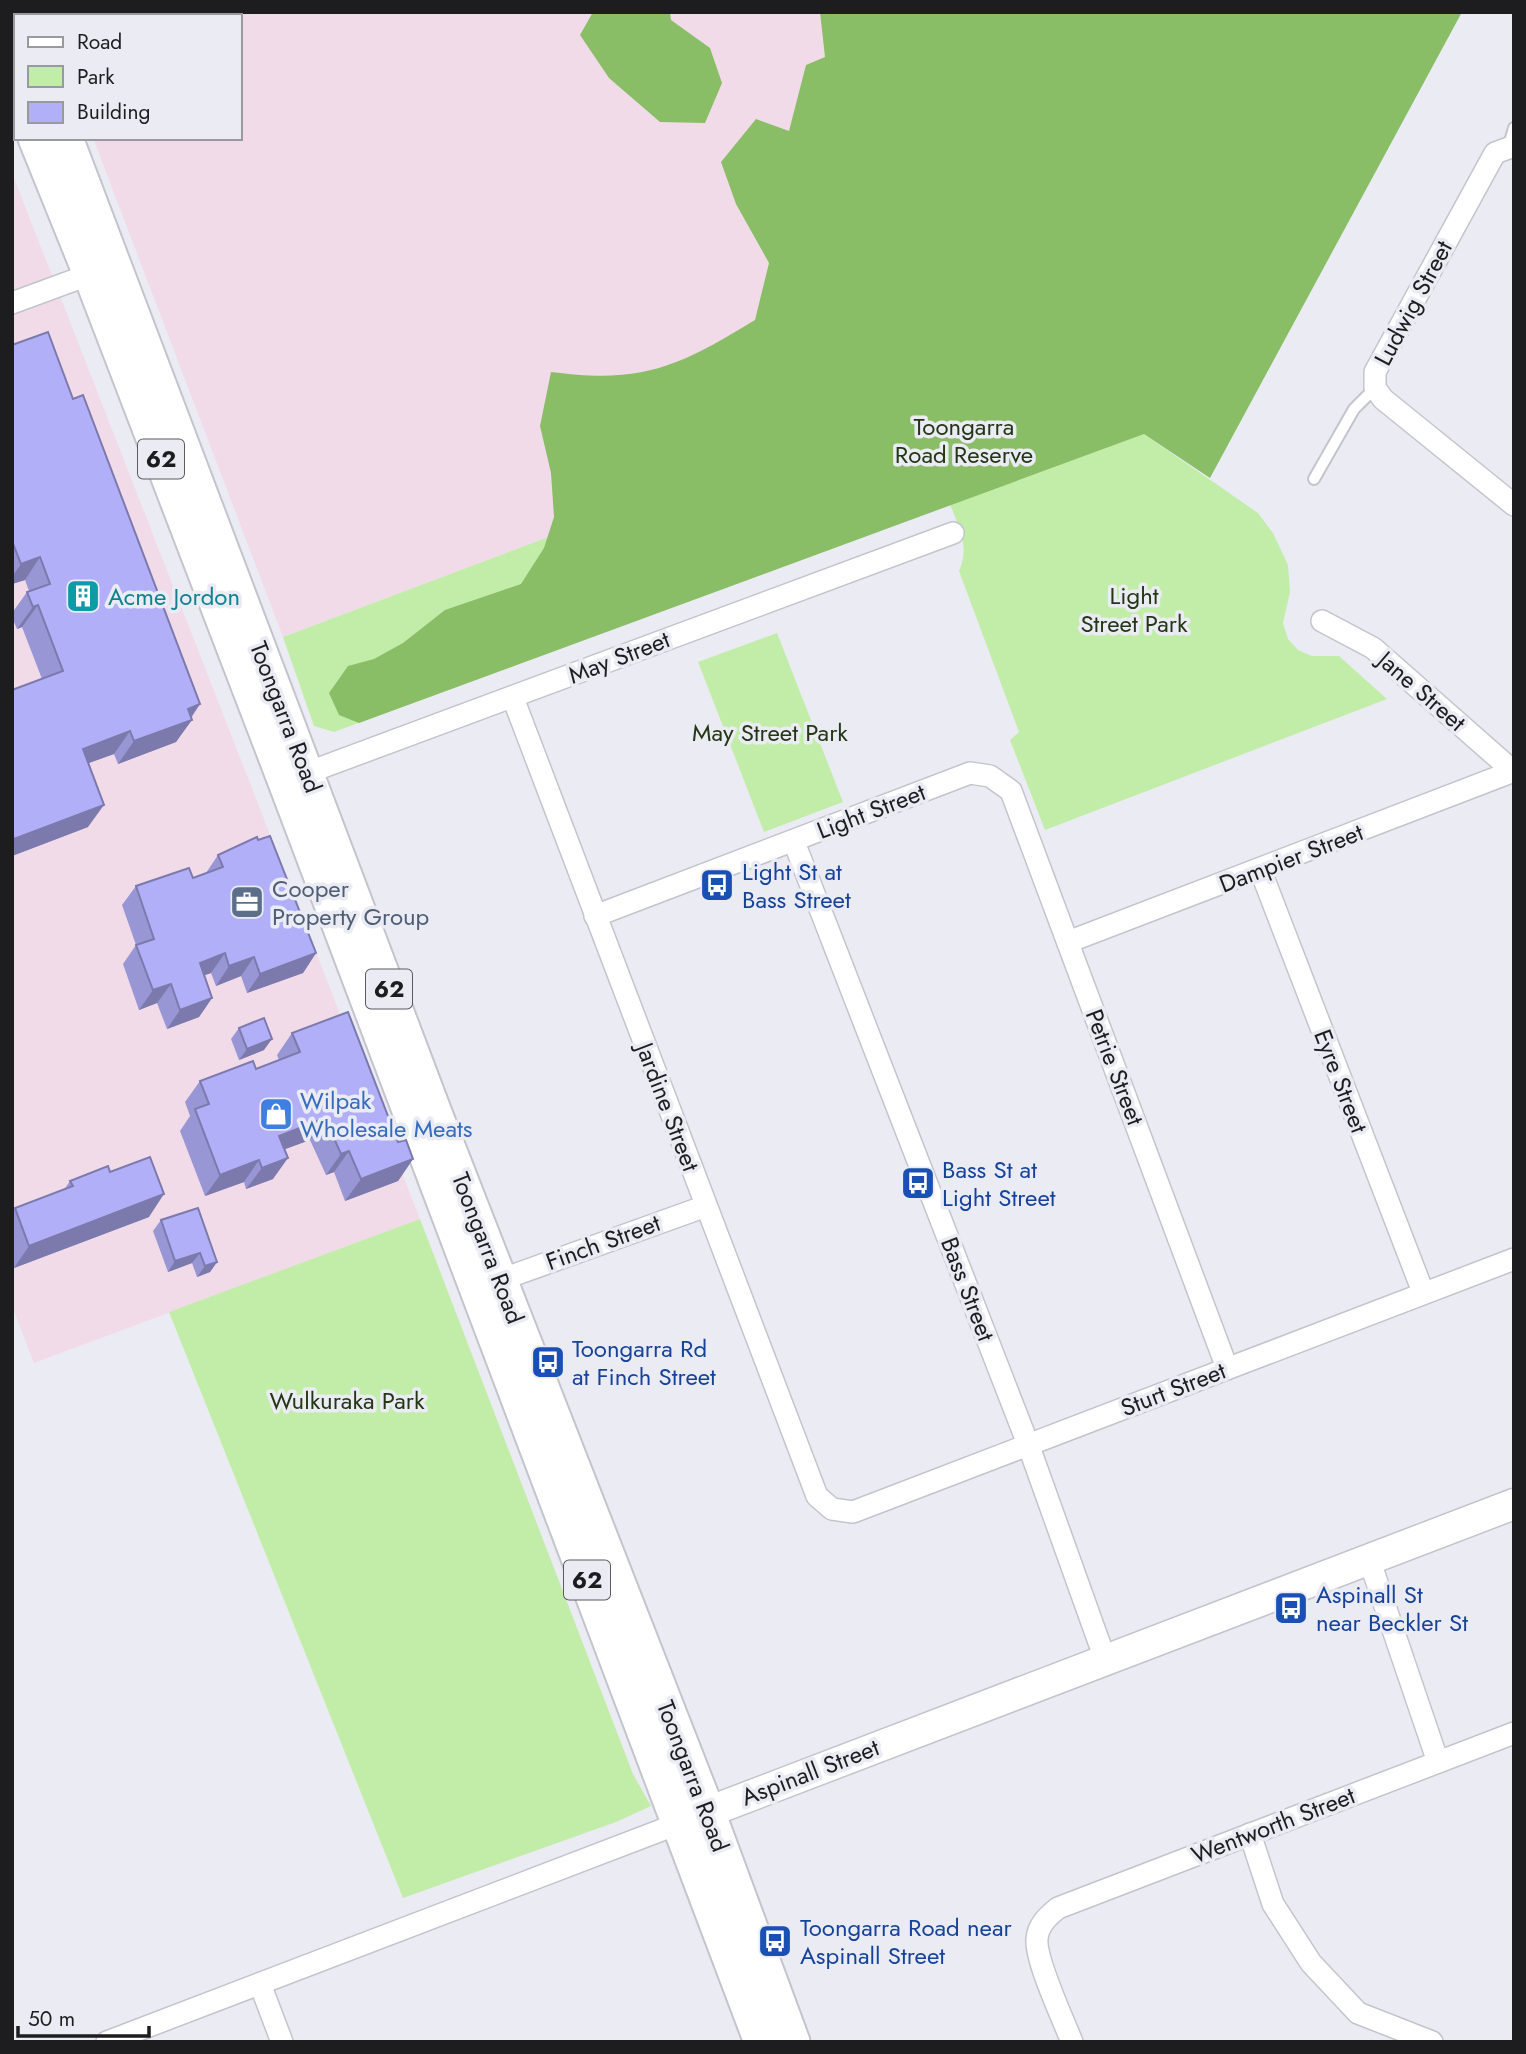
<svg xmlns="http://www.w3.org/2000/svg" width="1526" height="2054" viewBox="0 0 1526 2054" font-family="Jost,sans-serif">
  <rect width="100%" height="100%" fill="#ebebf4"/>
  <g fill="#f2dbe8">
    <polygon points="44,12 862,12 992,370 283,637 93,138 240,138 240,16 46,16"/>
    <polygon points="12,173 420,1219 34,1363 12,1306"/>
  </g>
  <g fill="#c2eda8">
    <path d="M992,370L1144,434L1258,513L1273,533L1288,565L1290,592L1283,623L1288,639L1298,650L1312,656H1339L1387,699L1045,830L1010,740L1019,732L959,571C970,546 959,528 950,504L334,732L314,726L283,637Z"/>
    <polygon points="777,633 843,802 764,832 698,662"/>
    <polygon points="420,1219 633,1774 651,1806 616,1822 403,1898 169,1312"/>
  </g>
  <g fill="#89bd66">
    <polygon points="593,12 670,12 671,20 710,48 722,83 705,123 660,122 609,78 580,35"/>
    <path d="M820,12H1462L1210,478L1144,434L359,723L339,715L329,693L348,666L374,659L403,643L445,610L521,584L544,548L554,517L551,473L540,426L551,372C642,384 678,367 755,320L769,263L736,204L721,162L756,119L789,131L806,65L825,57Z"/>
  </g>
  <g fill="none" stroke-linecap="round" stroke-linejoin="round">
    <g stroke="#c4c4cc" stroke-width="14">
      <g id="service">
        <polyline points="1509,145 1514,128"/>
        <polyline points="1314,479 1354,409 1375,388"/>
      </g>
    </g>
    <g stroke="#c4c4cc" stroke-width="24">
      <g id="minor">
        <polyline points="1514,146 1495,153 1375,372 1375,388 1383,399 1514,505"/>
        <polyline points="12,303 99,271"/>
        <polyline points="1322,621 1373,648 1514,772"/>
        <polyline points="513,698 817,1496 832,1509 853,1512 1514,1259"/>
        <polyline points="296,777 953,533"/>
        <polyline points="794,842 1028,1444 1105,1659"/>
        <polyline points="1260,869 1423,1292"/>
        <polyline points="595,916 970,773 990,776 1011,791 1227,1368"/>
        <polyline points="1068,942 1514,771"/>
        <polyline points="500,1280 706,1206"/>
        <polyline points="1369,1559 1438,1762"/>
        <polyline points="1250,1834 1273,1904 1311,1963 1358,2013 1432,2042"/>
        <polyline points="260,1984 282,2042"/>
        <polyline points="107,2042 680,1823"/>
        <path d="M1072,2042C1063,2019 1035,1960 1037,1939C1038,1925 1048,1916 1058,1908L1514,1733"/>
      </g>
    </g>
    <g stroke="#c4c4cc" stroke-width="33">
      <polyline id="secondary" points="708,1812 1514,1504"/>
    </g>
    <g stroke="#c4c4cc" stroke-width="37">
      <g id="primary">
        <polyline points="18,12 19,16"/>
        <polyline points="12,83 16,92"/>
        <polyline points="35,138 90,274 285,782 761,2042"/>
        <polyline points="66,138 435,1113 708,1812 793,2042"/>
      </g>
    </g>
    <use href="#service" stroke="#fff" stroke-width="10"/>
    <use href="#minor" stroke="#fff" stroke-width="21"/>
    <use href="#secondary" stroke="#fff" stroke-width="30"/>
    <use href="#primary" stroke="#fff" stroke-width="33"/>
  </g>
  <g fill="#9896d4">
    <polygon points="12,345 73,399 200,704 176,742 118,764 114,754 88,763 88,827 12,856 12,690 42,679 22,627 17,629 12,617 12,613 27,592 29,591 25,580 12,584"/>
    <polygon points="218,855 316,953 303,973 247,993 241,976 216,986 211,973 204,975 212,998 199,1017 167,1029 157,1003 139,1010 123,964 136,945 122,905 136,886 193,878 206,873"/>
    <polygon points="239,1028 264,1050 239,1060 231,1039"/>
    <polygon points="292,1033 413,1159 398,1181 345,1201 334,1172 326,1175 310,1140 284,1149 273,1179 246,1189 244,1182 205,1196 180,1131 190,1116 185,1102 200,1081 256,1069 279,1060 277,1055"/>
    <polygon points="110,1172 149,1217 14,1268 12,1265 12,1212 15,1208 64,1190 70,1181"/>
    <polygon points="161,1220 217,1262 210,1272 197,1277 192,1263 168,1272 153,1231"/>
  </g>
  <g fill="#7c7aad">
    <polygon points="40,557 25,580 12,584 12,577 21,564"/>
    <polygon points="38,605 22,627 17,629 33,607"/>
    <polygon points="200,704 188,721 192,720 176,742 118,764 134,741 188,709"/>
    <polygon points="130,731 114,754 67,771 83,749"/>
    <polygon points="104,805 88,827 12,856 12,841 14,839"/>
    <polygon points="225,953 211,973 186,982 200,963"/>
    <polygon points="316,953 303,973 247,993 260,974"/>
    <polygon points="254,957 241,976 216,986 229,966"/>
    <polygon points="171,984 157,1003 139,1010 153,990"/>
    <polygon points="212,998 199,1017 167,1029 180,1010"/>
    <polygon points="272,1039 264,1050 239,1060 247,1049"/>
    <polygon points="325,1118 310,1140 264,1157 279,1136"/>
    <polygon points="349,1151 334,1172 326,1175 341,1154"/>
    <polygon points="288,1158 273,1179 246,1189 262,1168"/>
    <polygon points="413,1159 398,1181 345,1201 361,1179"/>
    <polygon points="259,1160 244,1182 205,1196 220,1175"/>
    <polygon points="164,1194 149,1217 14,1268 29,1246"/>
    <polygon points="200,1253 192,1263 168,1272 175,1261"/>
    <polygon points="217,1262 210,1272 197,1277 205,1266"/>
  </g>
  <g fill="#b1aff7" stroke="#7c7aad" stroke-width="2">
    <polygon points="48,332 73,399 83,395 200,704 188,709 192,720 134,741 130,731 83,749 104,805 14,839 12,834 12,690 63,671 38,605 33,607 27,592 50,584 40,557 21,564 12,541 12,345"/>
    <polygon points="270,836 316,953 260,974 254,957 229,966 225,953 200,963 212,998 180,1010 171,984 153,990 136,945 154,939 136,886 189,868 193,878 223,867 218,855 257,837 258,840"/>
    <polygon points="348,1012 398,1142 406,1140 413,1159 361,1179 349,1151 341,1154 325,1118 279,1136 288,1158 262,1168 259,1160 220,1175 195,1109 209,1104 200,1081 253,1061 256,1069 300,1052 292,1033"/>
    <polygon points="264,1018 272,1039 247,1049 239,1028"/>
    <polygon points="150,1157 164,1194 29,1246 15,1208 73,1186 70,1181 108,1166 110,1172"/>
    <polygon points="198,1208 217,1262 205,1266 200,1253 175,1261 161,1220"/>
  </g>
  <defs>
    <g id="building-square" transform="scale(1.75)"><rect x="-9" y="-9" width="18" height="18" rx="4" fill="#0f9aa8" stroke="#ebebf4"/><path d="M-4-6H4V6H1V3H-1V6H-4ZM-2.5-4.3h1.7v1.8h-1.7ZM.8-4.3h1.7v1.8H.8ZM-2.5-1h1.7V.8h-1.7ZM.8-1h1.7V.8H.8Z" fill="#fff"/></g>
    <g id="bus-square" transform="scale(1.75)"><rect x="-9" y="-9" width="18" height="18" rx="4" fill="#1a4fb4" stroke="#ebebf4"/><path d="M-5-6H5V4H4V6H2V4H-2V6H-4V4H-5ZM-3.5-4V0h7V-4ZM-3.5 1.2v1.5H-2V1.2ZM2 1.2v1.5H3.5V1.2Z" fill="#fff"/></g>
    <g id="office-square" transform="scale(1.75)"><rect x="-9" y="-9" width="18" height="18" rx="4" fill="#5c6f8a" stroke="#ebebf4"/><path d="M-6-3h4V-5.5h4V-3h4V5H-6ZM-1-4.5V-3h2v-1.5ZM-6 0V1H6V0Z" fill="#fff"/></g>
    <g id="shop-square" transform="scale(1.75)"><rect x="-9" y="-9" width="18" height="18" rx="4" fill="#3f7fe0" stroke="#ebebf4"/><path d="M-5-2.5h2.3a2.7 3.5 0 0 1 5.4 0H5L5.5 6h-11ZM-1.5-2.5h3a1.5 2.3 0 0 0-3 0Z" fill="#fff"/></g>
  </defs>
  <g fill-rule="evenodd">
    <use href="#building-square" x="83" y="596"/>
    <use href="#bus-square" x="717" y="885"/>
    <use href="#office-square" x="247" y="902"/>
    <use href="#shop-square" x="276" y="1114"/>
    <use href="#bus-square" x="918" y="1183"/>
    <use href="#bus-square" x="548" y="1362"/>
    <use href="#bus-square" x="1291" y="1608"/>
    <use href="#bus-square" x="775" y="1941"/>
  </g>
  <g text-anchor="middle" dominant-baseline="central" stroke-width="7" stroke-linejoin="round" paint-order="stroke">
    <g fill="#ebebf4" stroke="#5b5b60" stroke-width="2">
      <rect x="138" y="439.5" width="46" height="39" rx="5"/>
      <rect x="366" y="969.5" width="46" height="39" rx="5"/>
      <rect x="564" y="1560.5" width="46" height="39" rx="5"/>
    </g>
    <g font-size="23" font-weight="bold" fill="#1d1d20">
      <text x="161" y="459">62</text>
      <text x="389" y="989">62</text>
      <text x="587" y="1580">62</text>
    </g>
    <g font-size="24" fill="#1d1d20" stroke="#ebebf4">
      <text transform="translate(1413 303) rotate(-62)">Ludwig Street</text>
      <text transform="translate(619 657) rotate(-21)">May Street</text>
      <text transform="translate(1422 691) rotate(41)">Jane Street</text>
      <text transform="translate(286 717) rotate(69)">Toongarra Road</text>
      <text transform="translate(871 811) rotate(-21)">Light Street</text>
      <text transform="translate(1291 858) rotate(-21)">Dampier Street</text>
      <text transform="translate(1115 1067) rotate(69)">Petrie Street</text>
      <text transform="translate(1341 1081) rotate(69)">Eyre Street</text>
      <text transform="translate(668 1107) rotate(69)">Jardine Street</text>
      <text transform="translate(603 1242) rotate(-20)">Finch Street</text>
      <text transform="translate(488 1248) rotate(69)">Toongarra Road</text>
      <text transform="translate(968 1289) rotate(69)">Bass Street</text>
      <text transform="translate(1173 1389) rotate(-21)">Sturt Street</text>
      <text transform="translate(810 1772) rotate(-21)">Aspinall Street</text>
      <text transform="translate(693 1776) rotate(69)">Toongarra Road</text>
      <text transform="translate(1273 1825) rotate(-21)">Wentworth Street</text>
    </g>
    <g font-size="24" fill="#233714" stroke="#ebebf4">
      <text x="964" y="426">Toongarra<tspan x="964" dy="28">Road Reserve</tspan></text>
      <text x="1134" y="595">Light<tspan x="1134" dy="28">Street Park</tspan></text>
      <text x="770" y="732">May Street Park</text>
      <text x="347" y="1400">Wulkuraka Park</text>
    </g>
    <g font-size="24" fill="#0d838f" stroke="#ebebf4" text-anchor="start">
      <text x="108" y="596">Acme Jordon</text>
    </g>
    <g font-size="24" fill="#164399" stroke="#ebebf4" text-anchor="start">
      <text x="742" y="871">Light St at<tspan x="742" dy="28">Bass Street</tspan></text>
      <text x="942" y="1169">Bass St at<tspan x="942" dy="28">Light Street</tspan></text>
      <text x="572" y="1348">Toongarra Rd<tspan x="572" dy="28">at Finch Street</tspan></text>
      <text x="1316" y="1594">Aspinall St<tspan x="1316" dy="28">near Beckler St</tspan></text>
      <text x="800" y="1927">Toongarra Road near<tspan x="800" dy="28">Aspinall Street</tspan></text>
    </g>
    <g font-size="24" fill="#4e5e75" stroke="#ebebf4" text-anchor="start">
      <text x="272" y="888">Cooper<tspan x="272" dy="28">Property Group</tspan></text>
    </g>
    <g font-size="24" fill="#366cbe" stroke="#ebebf4" text-anchor="start">
      <text x="300" y="1100">Wilpak<tspan x="300" dy="28">Wholesale Meats</tspan></text>
    </g>
  </g>
  <rect width="1526" height="2054" fill="none" stroke="#1d1d20" stroke-width="28"/>
  <rect x="14" y="14" width="228" height="126" fill="#ebebf4" stroke="#99999f" stroke-width="2"/>
  <rect x="28" y="37" width="35" height="10" fill="#ffffff" stroke="#99999f" stroke-width="2"/>
  <text x="77" y="49" font-size="21" fill="#1d1d20">Road</text>
  <rect x="28" y="66" width="35" height="21" fill="#c2eda8" stroke="#99999f" stroke-width="2"/>
  <text x="77" y="84" font-size="21" fill="#1d1d20">Park</text>
  <rect x="28" y="102" width="35" height="21" fill="#b1aff7" stroke="#99999f" stroke-width="2"/>
  <text x="77" y="119" font-size="21" fill="#1d1d20">Building</text>
  <path d="M18 2026v10h131v-10" fill="none" stroke="#1d1d20" stroke-width="3.5"/>
  <text x="28" y="2026" font-size="21" fill="#1d1d20" stroke="#ebebf4" stroke-width="5" paint-order="stroke">50 m</text>
</svg>
